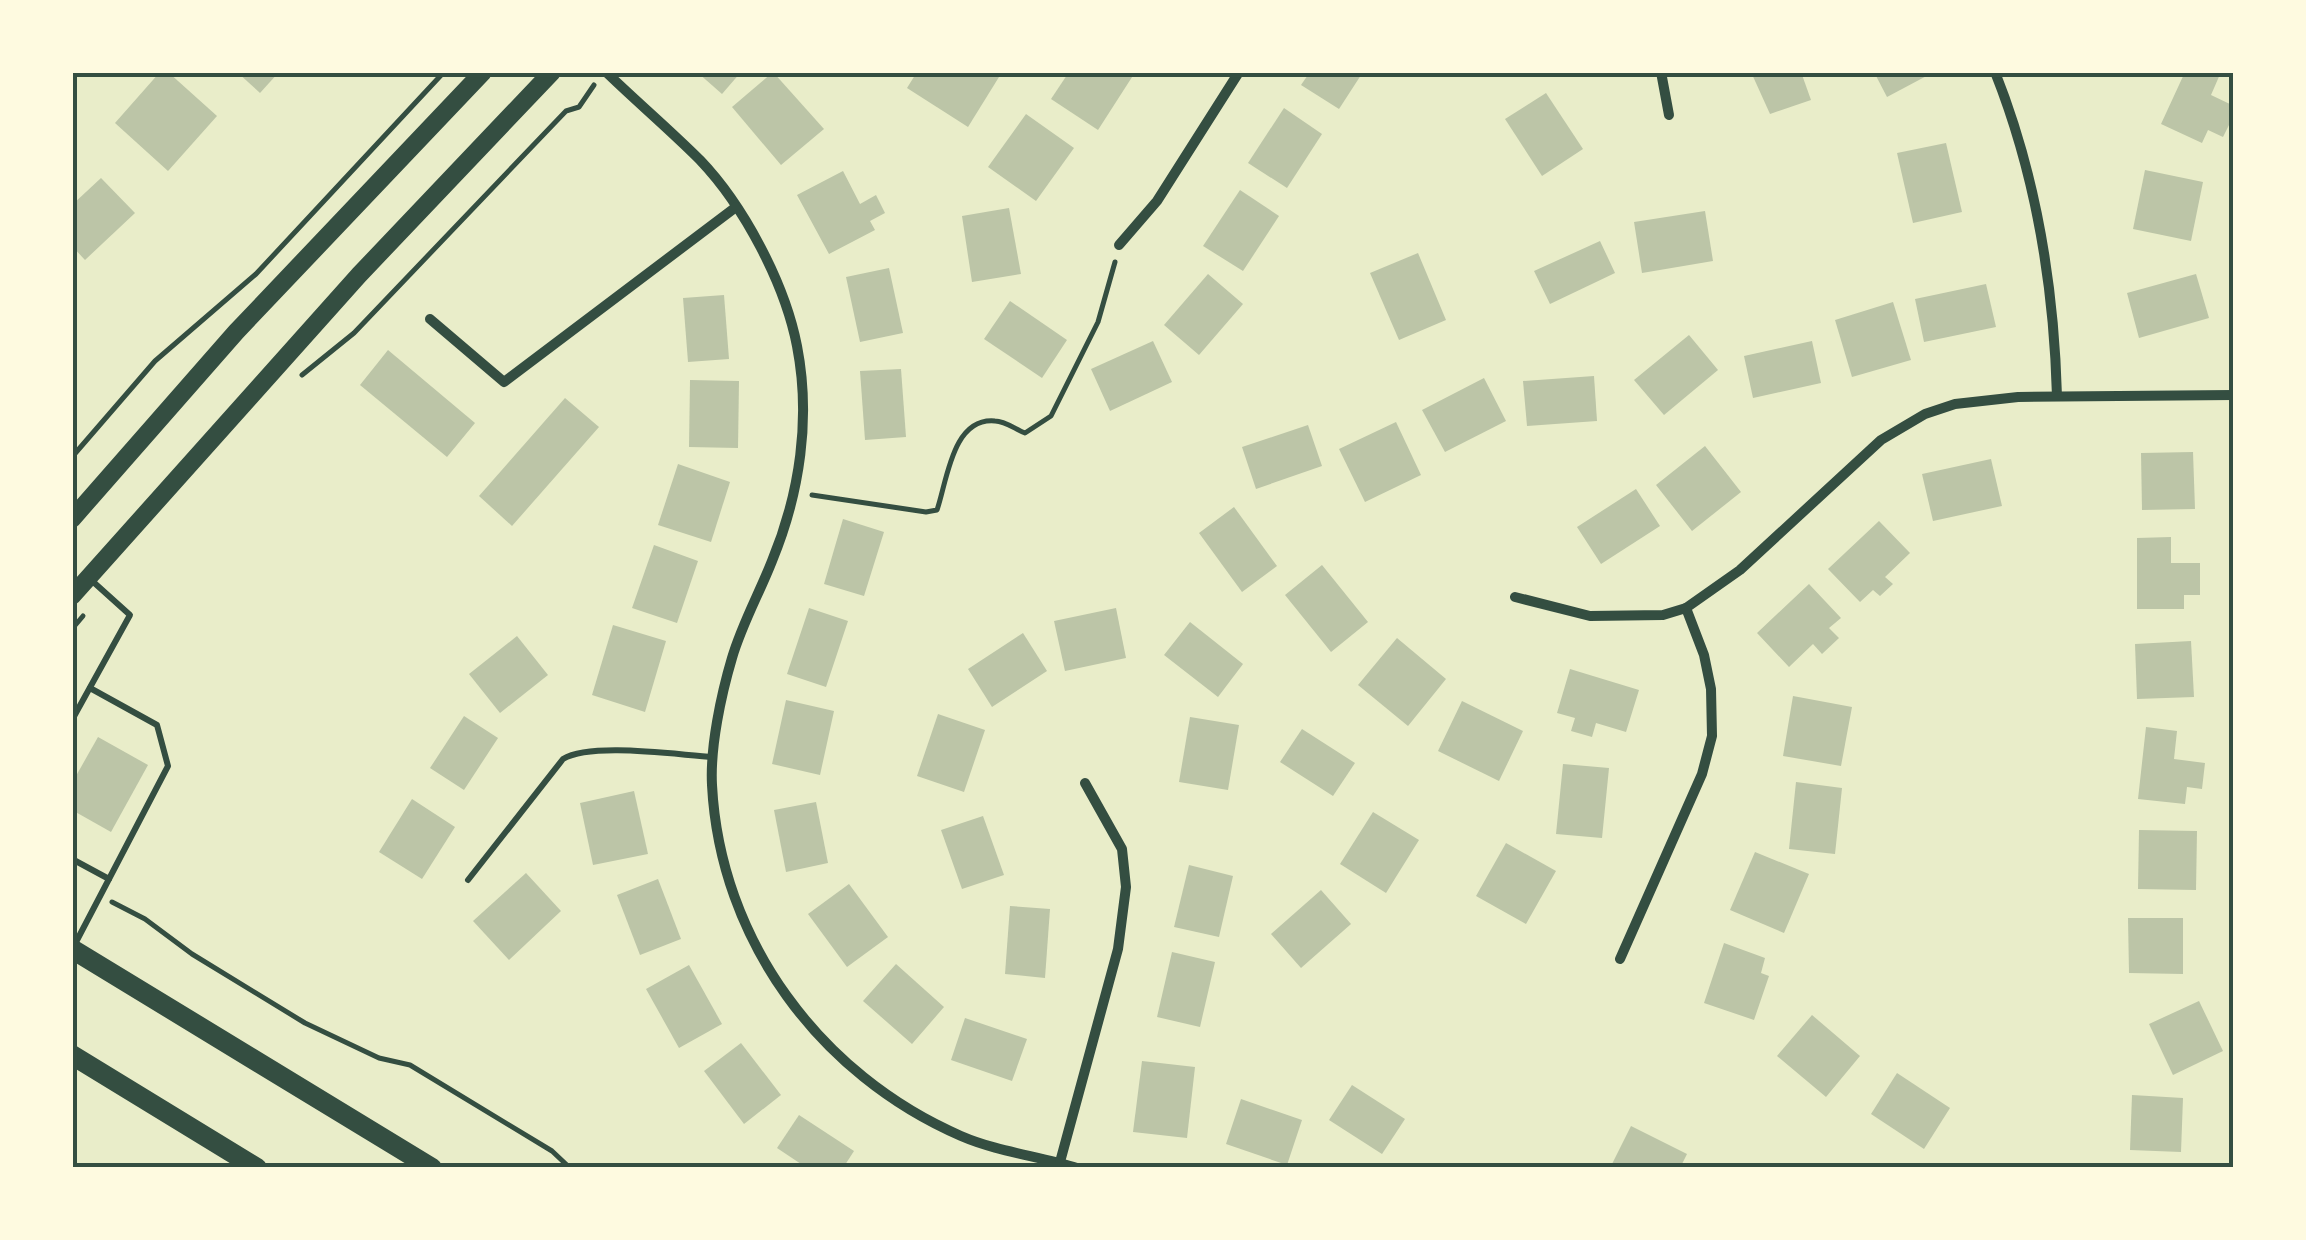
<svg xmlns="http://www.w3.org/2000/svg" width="2306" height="1240" viewBox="0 0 2306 1240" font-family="'Titillium Web',sans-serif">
  <rect width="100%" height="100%" fill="#e9edc9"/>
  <g fill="#bcc5a7">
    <polygon points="160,72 168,72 217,116 168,171 115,123"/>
    <polygon points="237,72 279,72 260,93"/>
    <polygon points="697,72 741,72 722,94"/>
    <polygon points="773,72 824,129 781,165 732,107"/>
    <polygon points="917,72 992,72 999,77 968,127 907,88"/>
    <polygon points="1069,72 1131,72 1134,74 1098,130 1051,99"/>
    <polygon points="1310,72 1363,72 1339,109 1301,85"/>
    <polygon points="1751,72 1801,72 1811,100 1770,114"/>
    <polygon points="1874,72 1934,72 1887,97"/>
    <polygon points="2185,72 2221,72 2211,95 2234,106 2234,115 2223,137 2208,130 2202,143 2161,124"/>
    <polygon points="1546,93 1583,149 1542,176 1505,119"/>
    <polygon points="1284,108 1322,134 1287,188 1248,163"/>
    <polygon points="1026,114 1074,148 1036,201 988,167"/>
    <polygon points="1946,143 1962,212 1913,223 1897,153"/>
    <polygon points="2145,170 2203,182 2191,241 2133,229"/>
    <polygon points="843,171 860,204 876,195 885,213 870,221 875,230 829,254 797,195"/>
    <polygon points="101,178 135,213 85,260 72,246 72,205"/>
    <polygon points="1240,190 1279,216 1243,271 1203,246"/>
    <polygon points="1009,208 1021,274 972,282 962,216"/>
    <polygon points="1705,211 1713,261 1642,273 1634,222"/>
    <polygon points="1600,241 1615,273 1550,304 1534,271"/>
    <polygon points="1418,253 1446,320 1399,340 1370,273"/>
    <polygon points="889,268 903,333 860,342 846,277"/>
    <polygon points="1208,274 1243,304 1199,355 1164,325"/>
    <polygon points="2196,274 2209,318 2139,338 2127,293"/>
    <polygon points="1986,284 1996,327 1924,342 1915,299"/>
    <polygon points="724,295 729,359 688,362 683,298"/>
    <polygon points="1010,301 1067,340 1042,378 984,339"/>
    <polygon points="1893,302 1911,360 1852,377 1835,320"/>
    <polygon points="1689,335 1718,370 1664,415 1634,380"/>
    <polygon points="1153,341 1172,382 1110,411 1091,369"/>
    <polygon points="1812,341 1821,383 1753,398 1744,356"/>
    <polygon points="388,350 475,423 447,457 360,385"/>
    <polygon points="901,369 906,437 865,440 860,371"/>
    <polygon points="1594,376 1597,421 1527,426 1523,381"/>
    <polygon points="1484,378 1506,421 1445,452 1422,410"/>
    <polygon points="690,380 739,381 738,448 689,447"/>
    <polygon points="565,398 599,427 512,526 479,496"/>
    <polygon points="1396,422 1421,475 1365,502 1339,449"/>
    <polygon points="1308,425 1322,466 1256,489 1242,447"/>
    <polygon points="1705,446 1741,492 1692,531 1656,485"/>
    <polygon points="2193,452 2195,509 2142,510 2141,453"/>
    <polygon points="1991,459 2002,506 1933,521 1922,474"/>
    <polygon points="678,464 730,482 711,542 658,525"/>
    <polygon points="1636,489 1660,526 1601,564 1577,527"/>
    <polygon points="1234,507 1277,566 1242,592 1199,533"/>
    <polygon points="843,519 884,532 864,596 824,584"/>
    <polygon points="1879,521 1910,553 1885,577 1893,584 1880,596 1873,590 1860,602 1828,569"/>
    <polygon points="2171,537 2171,563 2200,563 2200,595 2184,595 2184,609 2137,609 2137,538"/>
    <polygon points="654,545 698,561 677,623 632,608"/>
    <polygon points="1322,565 1368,622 1331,652 1285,595"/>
    <polygon points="1809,584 1841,618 1829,628 1839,638 1822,654 1813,644 1789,667 1757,633"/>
    <polygon points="809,608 848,621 826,687 787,674"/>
    <polygon points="1116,608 1126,658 1065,671 1054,621"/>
    <polygon points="1190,622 1243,664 1218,697 1164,655"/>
    <polygon points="613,625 666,641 645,712 592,695"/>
    <polygon points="1023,633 1047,671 992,707 968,669"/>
    <polygon points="517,636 548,675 500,713 469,674"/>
    <polygon points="1397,638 1446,679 1408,726 1358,685"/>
    <polygon points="2191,641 2194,697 2137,699 2135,644"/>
    <polygon points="1570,669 1639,690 1626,732 1596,723 1592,737 1571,731 1575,718 1557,713"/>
    <polygon points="1793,696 1852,707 1841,766 1783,756"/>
    <polygon points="786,700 834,711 820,775 772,764"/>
    <polygon points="1462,701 1523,731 1499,781 1438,751"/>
    <polygon points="938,714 985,730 964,792 917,776"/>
    <polygon points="464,716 498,738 464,790 430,768"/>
    <polygon points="1190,717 1239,725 1228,790 1179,782"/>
    <polygon points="2146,727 2177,731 2174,759 2205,763 2202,789 2187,787 2185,804 2138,799"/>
    <polygon points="1302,729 1355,763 1333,796 1280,762"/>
    <polygon points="98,737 148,765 111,832 72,810 72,783"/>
    <polygon points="1563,764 1609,768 1602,838 1556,834"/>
    <polygon points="1796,782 1842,788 1835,854 1789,849"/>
    <polygon points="634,791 648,854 593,865 580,803"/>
    <polygon points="412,799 455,827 422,879 379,852"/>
    <polygon points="816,802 828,863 786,872 774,810"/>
    <polygon points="1373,812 1419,840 1386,893 1340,864"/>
    <polygon points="983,816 1004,875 962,889 941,830"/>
    <polygon points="2139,830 2197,831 2196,890 2138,889"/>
    <polygon points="1506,843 1556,871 1526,924 1476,896"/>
    <polygon points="1755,852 1809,874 1784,933 1730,910"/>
    <polygon points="1189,865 1233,876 1219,937 1174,927"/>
    <polygon points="526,873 561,911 509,960 473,921"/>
    <polygon points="658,879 681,939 640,955 617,895"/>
    <polygon points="849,884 888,937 847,967 808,914"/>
    <polygon points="1321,890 1351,924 1301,968 1271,934"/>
    <polygon points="1010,906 1050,909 1045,978 1005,974"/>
    <polygon points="2128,918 2183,918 2183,974 2129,973"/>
    <polygon points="1724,943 1765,958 1761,973 1769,976 1754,1020 1704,1003"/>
    <polygon points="1172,952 1215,962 1200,1027 1157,1017"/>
    <polygon points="896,964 944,1007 912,1044 863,1001"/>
    <polygon points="689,965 722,1024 679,1048 646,989"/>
    <polygon points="2199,1001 2223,1051 2173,1075 2149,1024"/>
    <polygon points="1812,1015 1860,1056 1826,1097 1777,1056"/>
    <polygon points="965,1018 1027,1039 1012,1081 951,1060"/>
    <polygon points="741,1043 781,1095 744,1124 704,1071"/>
    <polygon points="1142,1061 1195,1067 1187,1138 1133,1132"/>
    <polygon points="1897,1073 1950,1108 1924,1149 1871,1114"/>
    <polygon points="1352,1085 1405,1119 1382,1154 1329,1120"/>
    <polygon points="2132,1095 2183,1098 2181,1152 2130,1150"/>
    <polygon points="1241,1099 1302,1120 1287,1165 1226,1144"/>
    <polygon points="799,1115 854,1151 843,1168 807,1168 777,1148"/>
    <polygon points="1631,1126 1687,1154 1680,1168 1610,1168"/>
  </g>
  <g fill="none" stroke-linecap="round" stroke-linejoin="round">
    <g stroke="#344e41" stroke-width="5">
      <polyline points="302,375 354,333 566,111 579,107 594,85"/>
      <polyline points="72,457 155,361 256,274 444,72"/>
      <path d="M812,495L926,512L937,510C947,482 952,417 995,421C1005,421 1015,429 1025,433L1051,416L1098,322L1115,262"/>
      <polyline points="72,629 83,616"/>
      <polyline points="112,902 145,919 192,954 305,1023 379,1058 410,1065 552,1151 570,1168"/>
    </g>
    <g stroke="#344e41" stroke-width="6">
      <polyline points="90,688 157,725 168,766 109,879"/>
      <polyline points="72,720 130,615 90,579"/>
      <polyline points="72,859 109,879 75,944"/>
      <path d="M468,880L563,759C592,742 677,755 713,757"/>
    </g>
    <g stroke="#344e41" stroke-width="10">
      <path d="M606,72C637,102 670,130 700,160C744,206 785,284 797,346C811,418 800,493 772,561C759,594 742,624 732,658C721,695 710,747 712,785C720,940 820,1075 961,1136C998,1152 1039,1156 1077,1168"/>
      <polyline points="1661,72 1669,115"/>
      <path d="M1995,72C2036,175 2054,287 2057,396"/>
      <polyline points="1119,245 1157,201 1239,72"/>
      <polyline points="430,319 504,382 736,207"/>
      <polyline points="1515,597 1590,616 1663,615 1686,608 1740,570 1881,440 1925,414 1955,404 2018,397 2234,395"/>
      <polyline points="1620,959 1702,774 1712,736 1711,689 1704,655 1686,608"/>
      <polyline points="1060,1162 1118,949 1126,887 1122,849 1085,783"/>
    </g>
    <g stroke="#344e41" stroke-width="18">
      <polyline points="72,519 236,332 483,72"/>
      <polyline points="72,596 359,275 552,72"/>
    </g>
    <g stroke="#344e41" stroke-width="20">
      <polyline points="72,949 432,1168"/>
      <polyline points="72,1055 257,1168"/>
    </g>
  </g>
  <rect width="2306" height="1240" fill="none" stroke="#fefae0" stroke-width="150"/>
  <rect x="75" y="75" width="2156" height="1090" fill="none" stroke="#344e41" stroke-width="4"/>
</svg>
